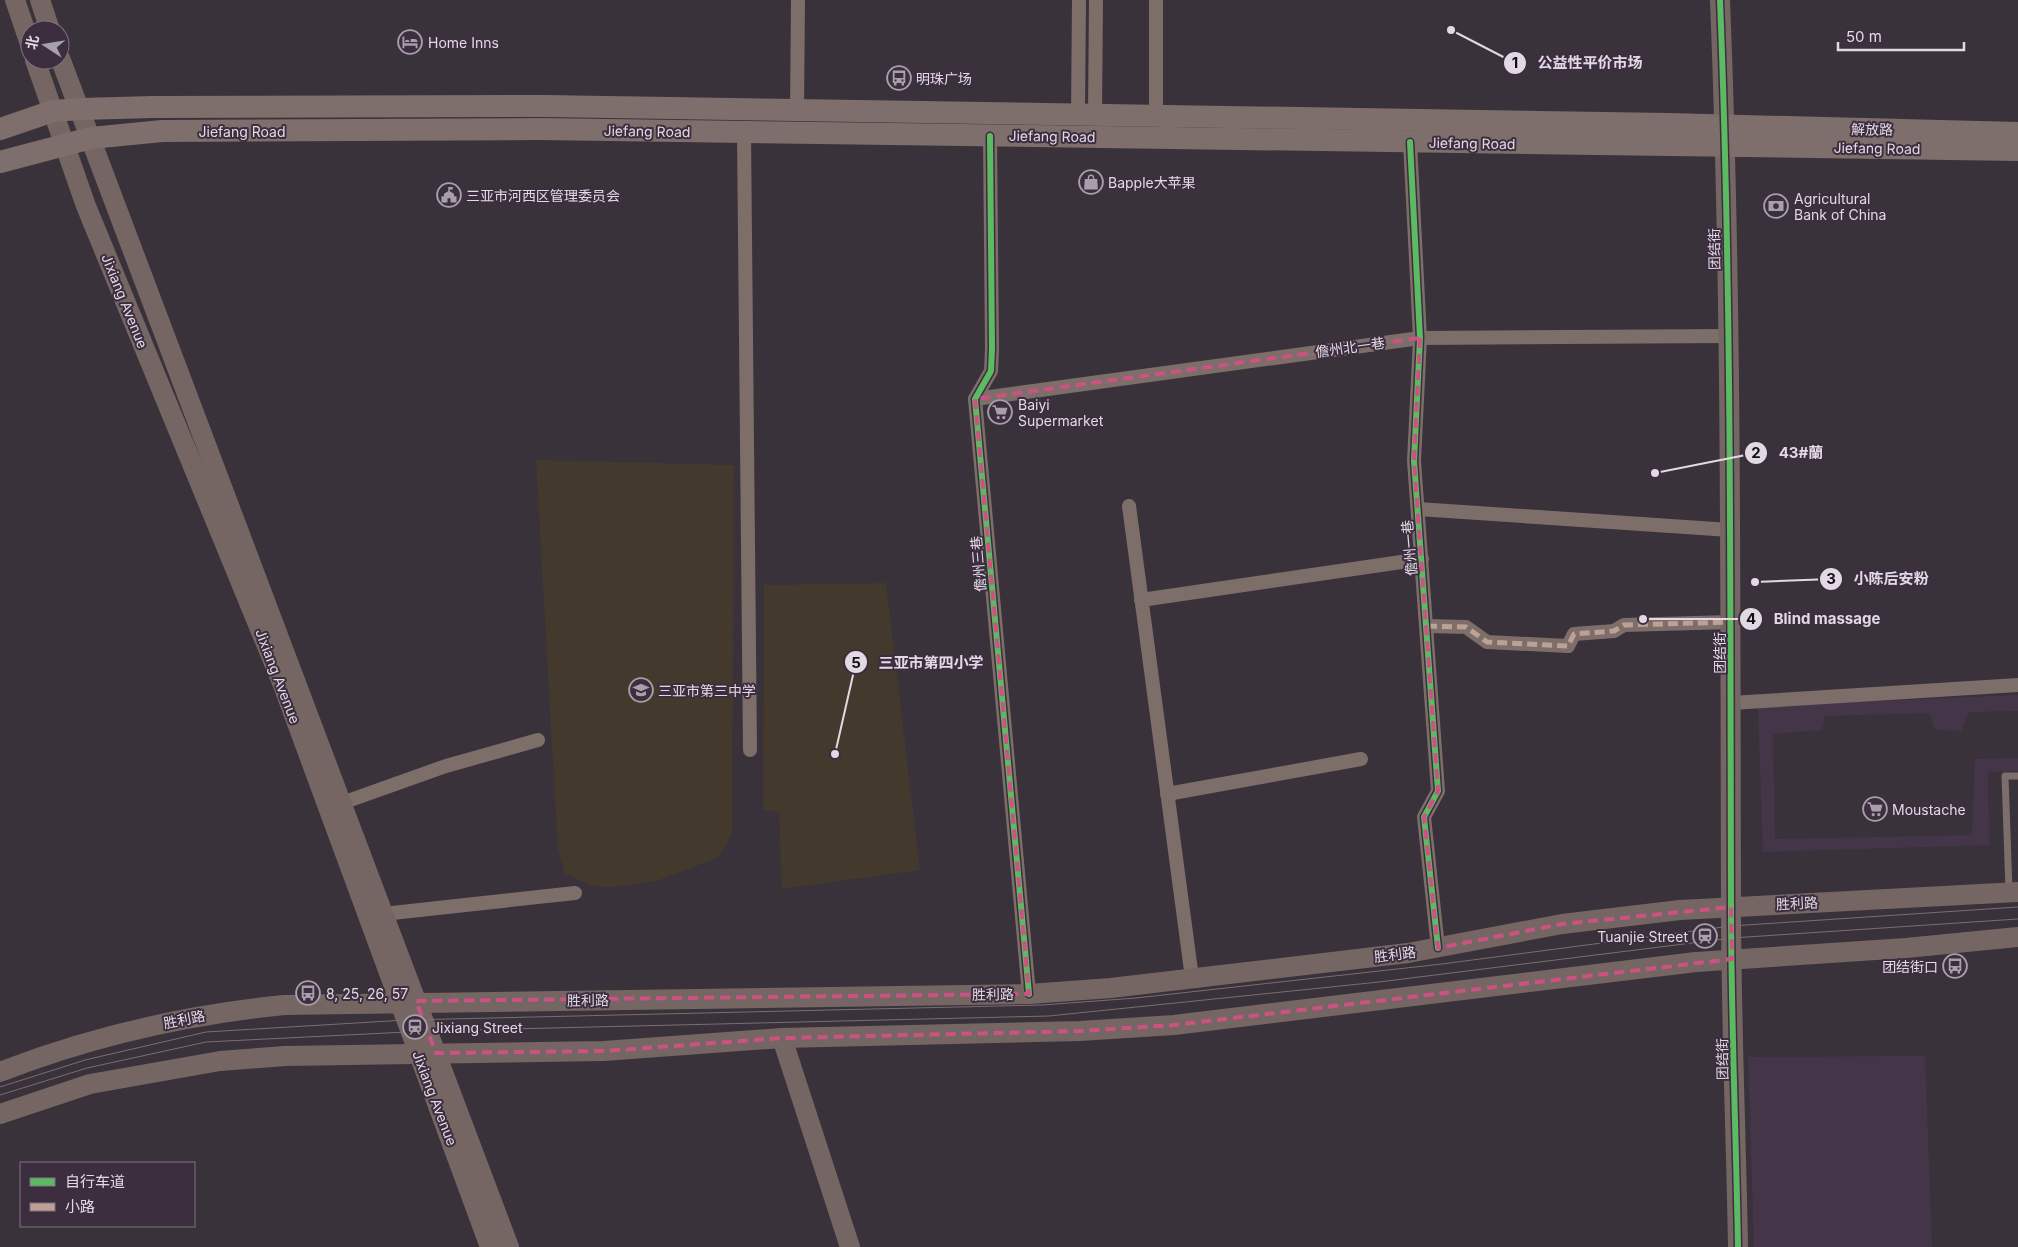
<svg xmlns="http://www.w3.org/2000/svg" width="2018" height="1247" viewBox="0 0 2018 1247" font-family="Inter,'Noto Sans SC',sans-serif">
  <rect width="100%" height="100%" fill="#39323b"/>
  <g fill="#453549">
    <polygon points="2018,695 2018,711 1968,712 1962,731 1935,730 1929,713 1825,716 1822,730 1773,734 1775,839 1972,835 1975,759 2018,758 2018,771 1988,772 1989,845 1763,852 1758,706"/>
    <polygon points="1925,1056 1932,1247 1754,1247 1748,1057"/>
  </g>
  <g fill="#43392c">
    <polygon points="536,460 734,465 732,832 727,845 717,858 657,881 615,887 599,887 588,884 565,874 558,850"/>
    <polygon points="886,583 920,870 782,889 779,812 763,810 764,585"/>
  </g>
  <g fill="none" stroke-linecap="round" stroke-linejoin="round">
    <polyline stroke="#7d6e69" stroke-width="7" points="2009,890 2005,776 2018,776"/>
    <g stroke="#7d6e69" stroke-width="14">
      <polyline points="1156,0 1156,116"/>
      <polyline points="797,110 798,0"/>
      <polyline points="1078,114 1079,0"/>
      <polyline points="1095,115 1096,0"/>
      <polyline points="744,133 750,750"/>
      <polyline points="990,136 992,348 991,371 975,399 1029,994"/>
      <polyline points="1410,142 1420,338 1414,461 1438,791 1424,817 1438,948"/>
      <polyline points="975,399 1420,338 1728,336"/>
      <polyline points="1129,506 1192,978"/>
      <polyline points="1418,509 1730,530"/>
      <polyline points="1141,600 1422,559"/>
      <polyline points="1427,626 1466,627 1487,642 1568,646 1574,634 1614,631 1624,625 1731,622"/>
      <polyline points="1731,703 2018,685"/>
      <polyline points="1167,794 1361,759"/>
      <polyline points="342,803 446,766 538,740"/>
      <polyline points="383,914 575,893"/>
    </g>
    <g stroke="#756664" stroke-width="20">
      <polyline points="15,0 30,44"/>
      <polyline points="40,0 50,30"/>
      <path d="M1720,0C1732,301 1730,602 1731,902C1731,1017 1736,1132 1738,1247"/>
      <polyline points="60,58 509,1247"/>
      <polyline points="35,60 86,206 283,685 490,1247"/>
      <polyline points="782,1038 850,1247"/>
      <path d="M0,1072C92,1036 186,1015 284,1005L1029,994L1111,988L1408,953L1562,924L1680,910L2018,892"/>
      <polyline points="0,1114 90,1084 220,1061 285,1056 604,1051 782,1038 1080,1031 1174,1025 1696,962 1906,948 2018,937"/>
    </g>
    <g stroke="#7e6e6c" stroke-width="22">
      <polyline points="0,129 53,111 81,109 152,107 545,106 1668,124 2018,133"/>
      <polyline points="0,162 91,138 162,131 540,129 2018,150"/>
    </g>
    <g stroke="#7a6e6f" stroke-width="1">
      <polyline points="0,1087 85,1060 206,1032 406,1020 1042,1005 1136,998 1442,964 1731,926 2018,907"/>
      <polyline points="0,1095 87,1068 206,1042 427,1031 1049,1016 1379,982 1732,938 2018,919"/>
    </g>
    <polyline stroke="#bda197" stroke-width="5" stroke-dasharray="10 5" stroke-linecap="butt" points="1427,626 1466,627 1487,642 1568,646 1574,634 1614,631 1624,625 1731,622"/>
    <g stroke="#3c2e3f" stroke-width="9">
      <g id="cycleway">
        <path d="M1720,0C1732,301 1730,602 1731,902C1731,1017 1736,1132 1738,1247"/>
        <polyline points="990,136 992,348 991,371 975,399 1029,994"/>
        <polyline points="1410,142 1420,338 1414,461 1438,791 1424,817 1438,948"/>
      </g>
    </g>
    <use href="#cycleway" stroke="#5cba63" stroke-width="6"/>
  </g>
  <path fill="none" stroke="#cc5284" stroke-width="4" stroke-dasharray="10 6" stroke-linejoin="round" d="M1420,338L1414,461L1438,791L1424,817L1438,948L1562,924L1731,907L1732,959L1174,1025L1080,1031L782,1038L604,1051L436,1053L416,1001L1029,994L975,399Z"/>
  <defs>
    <g id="hotel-ring" transform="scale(1.25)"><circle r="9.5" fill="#3c2e3f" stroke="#a79fa9" stroke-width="1.5"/><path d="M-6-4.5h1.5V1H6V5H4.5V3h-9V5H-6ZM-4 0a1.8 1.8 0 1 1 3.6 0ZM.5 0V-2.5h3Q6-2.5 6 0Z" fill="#a79fa9"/></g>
    <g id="bus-ring" transform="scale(1.25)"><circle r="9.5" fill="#3c2e3f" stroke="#a79fa9" stroke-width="1.5"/><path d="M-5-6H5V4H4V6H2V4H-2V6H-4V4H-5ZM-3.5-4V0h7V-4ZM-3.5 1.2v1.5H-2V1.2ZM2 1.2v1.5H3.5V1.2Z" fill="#a79fa9"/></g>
    <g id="shop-ring" transform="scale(1.25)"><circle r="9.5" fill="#3c2e3f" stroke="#a79fa9" stroke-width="1.5"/><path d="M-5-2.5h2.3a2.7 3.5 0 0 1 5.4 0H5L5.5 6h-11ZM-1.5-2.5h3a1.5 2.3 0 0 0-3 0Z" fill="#a79fa9"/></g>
    <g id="civic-ring" transform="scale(1.25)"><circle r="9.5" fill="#3c2e3f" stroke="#a79fa9" stroke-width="1.5"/><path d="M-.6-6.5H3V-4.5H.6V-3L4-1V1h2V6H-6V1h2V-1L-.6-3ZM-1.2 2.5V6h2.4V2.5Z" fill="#a79fa9"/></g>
    <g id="bank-ring" transform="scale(1.25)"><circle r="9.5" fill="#3c2e3f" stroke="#a79fa9" stroke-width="1.5"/><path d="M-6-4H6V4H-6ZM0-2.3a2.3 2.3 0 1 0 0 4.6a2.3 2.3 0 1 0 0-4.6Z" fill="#a79fa9"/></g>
    <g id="supermarket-ring" transform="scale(1.25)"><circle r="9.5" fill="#3c2e3f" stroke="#a79fa9" stroke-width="1.5"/><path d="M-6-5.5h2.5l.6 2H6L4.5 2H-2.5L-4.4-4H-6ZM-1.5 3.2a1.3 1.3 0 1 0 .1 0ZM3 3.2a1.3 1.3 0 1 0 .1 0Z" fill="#a79fa9"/></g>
    <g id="school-ring" transform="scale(1.25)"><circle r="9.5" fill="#3c2e3f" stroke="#a79fa9" stroke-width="1.5"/><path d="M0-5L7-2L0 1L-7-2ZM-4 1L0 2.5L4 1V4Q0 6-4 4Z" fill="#a79fa9"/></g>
    <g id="station-ring" transform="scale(1.25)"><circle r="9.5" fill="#3c2e3f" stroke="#a79fa9" stroke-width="1.5"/><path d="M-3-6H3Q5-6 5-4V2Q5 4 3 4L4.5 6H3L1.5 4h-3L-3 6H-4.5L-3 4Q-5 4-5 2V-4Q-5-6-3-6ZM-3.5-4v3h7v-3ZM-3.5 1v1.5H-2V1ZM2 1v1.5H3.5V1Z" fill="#a79fa9"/></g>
  </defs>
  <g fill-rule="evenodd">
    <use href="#hotel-ring" x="410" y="42"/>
    <use href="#bus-ring" x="899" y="78"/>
    <use href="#shop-ring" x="1091" y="182"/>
    <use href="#civic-ring" x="449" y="195"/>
    <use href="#bank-ring" x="1776" y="206"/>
    <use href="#supermarket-ring" x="1000" y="412"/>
    <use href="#school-ring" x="641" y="690"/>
    <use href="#supermarket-ring" x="1875" y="809"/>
    <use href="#station-ring" x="1705" y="936"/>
    <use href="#bus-ring" x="1955" y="966"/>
    <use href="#bus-ring" x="308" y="993"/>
    <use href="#station-ring" x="415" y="1027"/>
  </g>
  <g text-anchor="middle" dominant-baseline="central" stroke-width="4" stroke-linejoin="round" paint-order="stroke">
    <g font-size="14" fill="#e2d9e4" stroke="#3c2e3f" text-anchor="start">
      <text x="428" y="42">Home Inns</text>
      <text x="916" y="78">明珠广场</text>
      <text x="1108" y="182">Bapple大苹果</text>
      <text x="466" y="195">三亚市河西区管理委员会</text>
      <text x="1794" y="198">Agricultural<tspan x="1794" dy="16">Bank of China</tspan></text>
      <text x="1018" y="404">Baiyi<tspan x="1018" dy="16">Supermarket</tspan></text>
      <text x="658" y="690">三亚市第三中学</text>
      <text x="1892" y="809">Moustache</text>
      <text x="1688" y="936" text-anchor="end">Tuanjie Street</text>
      <text x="1938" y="966" text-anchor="end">团结街口</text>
      <text x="326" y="993">8, 25, 26, 57</text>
      <text x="432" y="1027">Jixiang Street</text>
    </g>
    <g font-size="14" fill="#e2d9e4" stroke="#3c2e3f">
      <text transform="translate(1872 129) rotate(1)">解放路</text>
      <text x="242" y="131">Jiefang Road</text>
      <text transform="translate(647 131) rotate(1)">Jiefang Road</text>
      <text transform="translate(1052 136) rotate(1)">Jiefang Road</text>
      <text transform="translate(1472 143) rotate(1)">Jiefang Road</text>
      <text transform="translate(1877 148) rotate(1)">Jiefang Road</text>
      <text transform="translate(1714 249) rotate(-91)">团结街</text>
      <text transform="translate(125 301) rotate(68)">Jixiang Avenue</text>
      <text transform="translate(1350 347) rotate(-8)">儋州北一巷</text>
      <text transform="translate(1409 548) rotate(-95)">儋州一巷</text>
      <text transform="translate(978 564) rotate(-95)">儋州三巷</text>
      <text transform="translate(1719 653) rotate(-90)">团结街</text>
      <text transform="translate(278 676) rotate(69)">Jixiang Avenue</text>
      <text transform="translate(1797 903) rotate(-3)">胜利路</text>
      <text transform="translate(1395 954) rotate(-7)">胜利路</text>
      <text transform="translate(993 994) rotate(-1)">胜利路</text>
      <text transform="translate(588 1000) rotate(-1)">胜利路</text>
      <text transform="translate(184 1019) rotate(-11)">胜利路</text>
      <text transform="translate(1722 1059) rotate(-91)">团结街</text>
      <text transform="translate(435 1098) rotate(69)">Jixiang Avenue</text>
    </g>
  </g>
  <path fill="none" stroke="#e2d9e4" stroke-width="2" d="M1451 30L1515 63M1655 473L1756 453M1755 582L1831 579M1643 619L1751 619M835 754L856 662"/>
  <g fill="#e2d9e4" stroke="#3c2e3f" stroke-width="2">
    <circle cx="1451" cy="30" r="5"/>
    <circle cx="1655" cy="473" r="5"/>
    <circle cx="1755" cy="582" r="5"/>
    <circle cx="1643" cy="619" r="5"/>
    <circle cx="835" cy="754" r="5"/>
    <circle cx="1515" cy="63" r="12"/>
    <circle cx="1756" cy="453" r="12"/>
    <circle cx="1831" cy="579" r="12"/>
    <circle cx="1751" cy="619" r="12"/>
    <circle cx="856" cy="662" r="12"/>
  </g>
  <g font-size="15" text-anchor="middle" font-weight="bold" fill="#111">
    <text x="1515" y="68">1</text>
    <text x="1756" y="458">2</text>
    <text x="1831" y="584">3</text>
    <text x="1751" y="624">4</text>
    <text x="856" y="668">5</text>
  </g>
  <g font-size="15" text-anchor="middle" font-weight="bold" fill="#e2d9e4" stroke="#3c2e3f" stroke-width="4" stroke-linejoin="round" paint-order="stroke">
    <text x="1590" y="68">公益性平价市场</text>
    <text x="1801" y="458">43#蘭</text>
    <text x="1891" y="584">小陈后安粉</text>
    <text x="1827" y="624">Blind massage</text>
    <text x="931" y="668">三亚市第四小学</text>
  </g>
  <rect x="20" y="1162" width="175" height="65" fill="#3c2e3f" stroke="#7e7281"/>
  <rect x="30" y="1178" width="25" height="8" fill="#5cba63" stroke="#7e7281"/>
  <text x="65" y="1187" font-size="15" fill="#e2d9e4">自行车道</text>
  <rect x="30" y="1203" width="25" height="8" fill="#bda197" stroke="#7e7281"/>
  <text x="65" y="1212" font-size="15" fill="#e2d9e4">小路</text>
  <g transform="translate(45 45) rotate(282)"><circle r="24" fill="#3c2e3f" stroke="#7e7281"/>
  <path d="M0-4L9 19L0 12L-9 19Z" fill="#a79fa9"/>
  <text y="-8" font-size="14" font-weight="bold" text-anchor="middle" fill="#e2d9e4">北</text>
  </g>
  <path d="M1838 42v8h126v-8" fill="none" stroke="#e2d9e4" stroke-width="2.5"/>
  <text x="1846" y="42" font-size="15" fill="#e2d9e4" stroke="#3c2e3f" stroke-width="4" paint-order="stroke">50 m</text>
</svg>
